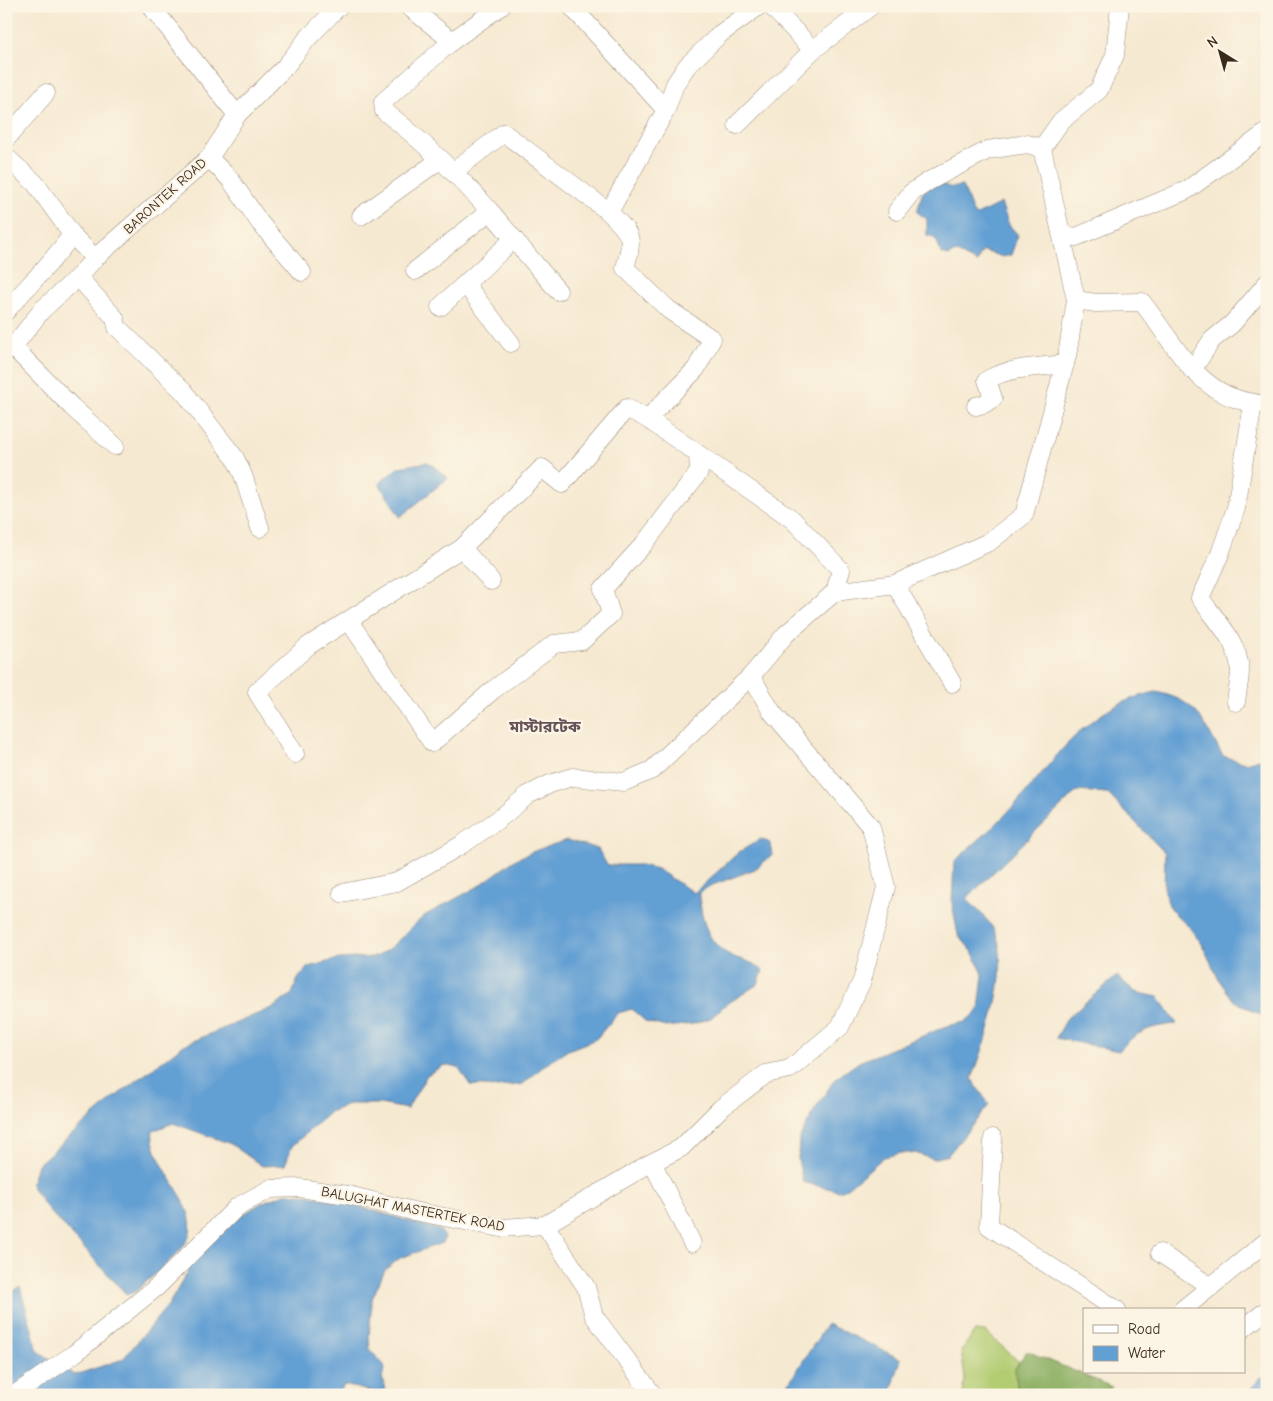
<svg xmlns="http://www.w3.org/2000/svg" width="1273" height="1401" viewBox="0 0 1273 1401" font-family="'Comic Neue','Noto Sans Bengali',sans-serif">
  <rect width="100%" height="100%" fill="#fcf5e5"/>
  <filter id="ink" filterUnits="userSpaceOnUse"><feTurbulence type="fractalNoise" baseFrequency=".02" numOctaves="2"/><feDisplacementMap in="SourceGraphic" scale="10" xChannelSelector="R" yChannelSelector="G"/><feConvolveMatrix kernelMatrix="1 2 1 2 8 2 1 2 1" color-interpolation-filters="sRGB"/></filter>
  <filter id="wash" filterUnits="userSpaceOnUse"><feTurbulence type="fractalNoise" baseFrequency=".0096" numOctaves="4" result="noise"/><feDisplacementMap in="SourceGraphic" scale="20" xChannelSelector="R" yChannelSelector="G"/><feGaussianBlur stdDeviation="1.12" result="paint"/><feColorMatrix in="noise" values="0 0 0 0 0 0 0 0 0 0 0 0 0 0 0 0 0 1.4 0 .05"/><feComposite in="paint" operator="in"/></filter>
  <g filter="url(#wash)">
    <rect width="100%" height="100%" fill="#f6e9d1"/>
    <polygon fill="#b2cc72" stroke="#767b48" points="975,1331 986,1332 1019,1362 1015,1368 1017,1386 1024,1395 963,1395 965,1378 961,1351"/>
    <polygon fill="#8db064" stroke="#646d41" points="1027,1351 1112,1387 1106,1395 1024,1395 1017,1386 1015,1368"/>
    <g fill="#629fd3" stroke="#4e6478">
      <path d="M942,183C951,190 953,187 962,186C968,196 969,206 975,216L1001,203L1009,225L1018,235L1011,255L1003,257L984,251L980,254L977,263L955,252L948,256L941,253L937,241L932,236H927V219L917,212L923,191Z"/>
      <polygon points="428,462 448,478 400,517 379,483 399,467"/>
      <path d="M1156,692C1200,701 1202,722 1223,756L1245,763L1267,757V1018L1234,1001L1219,980L1202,944L1189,927L1171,910L1164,892L1165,853L1107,793L1077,791L967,898C975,909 991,921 996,934C1011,974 986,1041 972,1079L989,1105L948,1155L933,1159L915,1153H901L884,1157L847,1188L839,1191L803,1182L798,1159L799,1140L814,1111L835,1079L859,1062L947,1026L965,1022L979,1010L983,974L972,951L958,935L952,903L954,862C971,846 989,832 1005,815C1053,766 1082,706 1156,692Z"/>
      <path d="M761,839L770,843L772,855L755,869L710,886L700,892C699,914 707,943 728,954C742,962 749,958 763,971L758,984L724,1006L711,1018L693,1024L666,1027L646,1022L632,1009L618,1013L596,1039L568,1050L545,1065L523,1084L497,1087L470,1085L459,1068L444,1065L427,1075L407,1109L380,1104H349L330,1112L292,1146L285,1165L262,1166L231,1144L173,1123L153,1131C148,1165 207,1209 186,1242C177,1257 150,1278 136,1291L127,1295L46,1207L31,1185L37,1165L115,1097L184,1045L274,1007L292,994L298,979L308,967L339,959L375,957L388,950L424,916L479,886L516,859L537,850L567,840L598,849L607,865H642L657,869L694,893L739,852Z"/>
      <path d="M1117,976L1135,992L1158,997L1177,1024C1152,1026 1135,1031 1119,1051L1056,1038L1068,1017Z"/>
      <path d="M288,1193C340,1197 390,1217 440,1230L445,1237L442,1243L400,1258L385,1270L372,1299L369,1337L370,1350L384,1365L385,1370L382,1376L386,1395L344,1385L338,1395H6V1295L20,1287L38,1351L75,1375L123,1359L169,1304L195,1259L218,1235L242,1215L263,1202Z"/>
      <polygon points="827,1324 901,1359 890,1395 781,1395"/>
      <polygon points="1260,1377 1267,1378 1267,1395 1248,1395"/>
    </g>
  </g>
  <g filter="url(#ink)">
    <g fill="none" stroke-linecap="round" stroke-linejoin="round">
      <g stroke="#988a78" stroke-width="19">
        <g id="street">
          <polyline points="151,6 237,115"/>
          <path d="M408,6L452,41L383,102L384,111C423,141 457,174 490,211L415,271"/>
          <polyline points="571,6 666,110"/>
          <polyline points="771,6 813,50 871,6"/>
          <polyline points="452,41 501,6"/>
          <polyline points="737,125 813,50"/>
          <polyline points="6,139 46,93"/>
          <polyline points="1042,148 1061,121 1099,90 1115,55 1120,6"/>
          <polyline points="6,157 35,183 74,237 95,258 209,158 237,115 285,67 307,39 339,6"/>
          <polyline points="209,158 230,179 260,223 302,272"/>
          <polyline points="454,171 504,133 609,212"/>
          <polyline points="490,211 558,291"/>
          <polyline points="897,211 911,193 929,181 988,150 1027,144 1042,148"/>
          <polyline points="361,216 441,159"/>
          <polyline points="1063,235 1076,237 1187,190 1267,132"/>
          <polyline points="95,258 78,277 42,310 13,347 72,407 115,446"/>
          <polyline points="78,277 115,318 117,327 184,392 235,458 243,475 260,528"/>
          <polyline points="466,285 511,343"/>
          <path d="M1076,300L1096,303L1142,302C1178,348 1201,403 1267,404"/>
          <polyline points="440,307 514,239"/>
          <path d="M6,311C28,285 53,263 72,234"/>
          <polyline points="1192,370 1212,340 1232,324 1267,283"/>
          <path d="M976,406L984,404L993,398L987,380C1008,367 1041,367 1065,364"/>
          <polyline points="649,420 792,519 841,570 835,592"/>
          <polyline points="462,548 491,581"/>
          <polyline points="895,584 952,683"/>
          <polyline points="349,621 432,743 493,690 554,644 582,641 611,614 603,589 644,544 699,472 698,455"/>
          <path d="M1236,702C1237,692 1240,680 1240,670C1238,641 1216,620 1200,598L1220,554L1236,508L1253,404"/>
          <path d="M295,754L257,692L308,646L462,548L542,468L562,484L627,408L649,420L653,413L696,369L712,339L669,310L625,268C634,236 632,236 609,212L666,110L675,84L687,66L720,34L759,6"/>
          <polyline points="342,893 397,882 463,844 499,819 528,795 550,784 572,777 624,782 652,770 751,676"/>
          <polyline points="993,1138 989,1226 1117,1310"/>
          <polyline points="653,1164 692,1243"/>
          <polyline points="545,1225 586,1287 594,1316 653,1395"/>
          <polyline points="1160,1253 1211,1287"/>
          <polyline points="1182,1310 1267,1241"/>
          <polyline points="1244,1328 1267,1310"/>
          <polyline points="14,1395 74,1354 158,1286 237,1207 270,1189 299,1188 348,1195 413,1211 501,1228 545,1225 647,1165 681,1148 720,1109 766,1074 790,1069 840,1027 862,981 886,887 871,827 772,712 751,676 786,634 835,592 895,584 989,542 1024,515 1067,356 1076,300 1042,148"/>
        </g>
      </g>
      <use href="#street" stroke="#fff" stroke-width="18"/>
    </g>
  </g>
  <g text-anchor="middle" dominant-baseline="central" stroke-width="4.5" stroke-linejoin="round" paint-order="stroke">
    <g font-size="14" fill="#3b2a1e" stroke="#fcf5e5">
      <text transform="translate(165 196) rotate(-42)">BARONTEK ROAD</text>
      <text transform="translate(413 1209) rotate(11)">BALUGHAT MASTERTEK ROAD</text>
    </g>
    <g font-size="16" font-weight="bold" fill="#665359" stroke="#fcf5e5">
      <text x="545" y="727">মাস্টারটেক</text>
    </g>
  </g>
  <rect width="1273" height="1401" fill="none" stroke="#fcf5e5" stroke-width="25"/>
  <rect x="1083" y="1308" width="162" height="65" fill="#fcf5e5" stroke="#afa495"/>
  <rect x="1093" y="1325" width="25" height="8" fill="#ffffff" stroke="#afa495"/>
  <text x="1128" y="1334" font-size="15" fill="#3b2a1e">Road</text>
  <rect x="1093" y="1346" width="25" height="15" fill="#629fd3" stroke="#afa495"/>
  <text x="1128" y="1358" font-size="15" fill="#3b2a1e">Water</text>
  <g transform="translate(1220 52) rotate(323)" stroke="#fcf5e5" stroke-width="4" paint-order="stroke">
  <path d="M0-4L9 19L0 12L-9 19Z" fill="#3b2a1e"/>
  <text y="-8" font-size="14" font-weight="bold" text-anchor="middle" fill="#3b2a1e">N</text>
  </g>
</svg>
